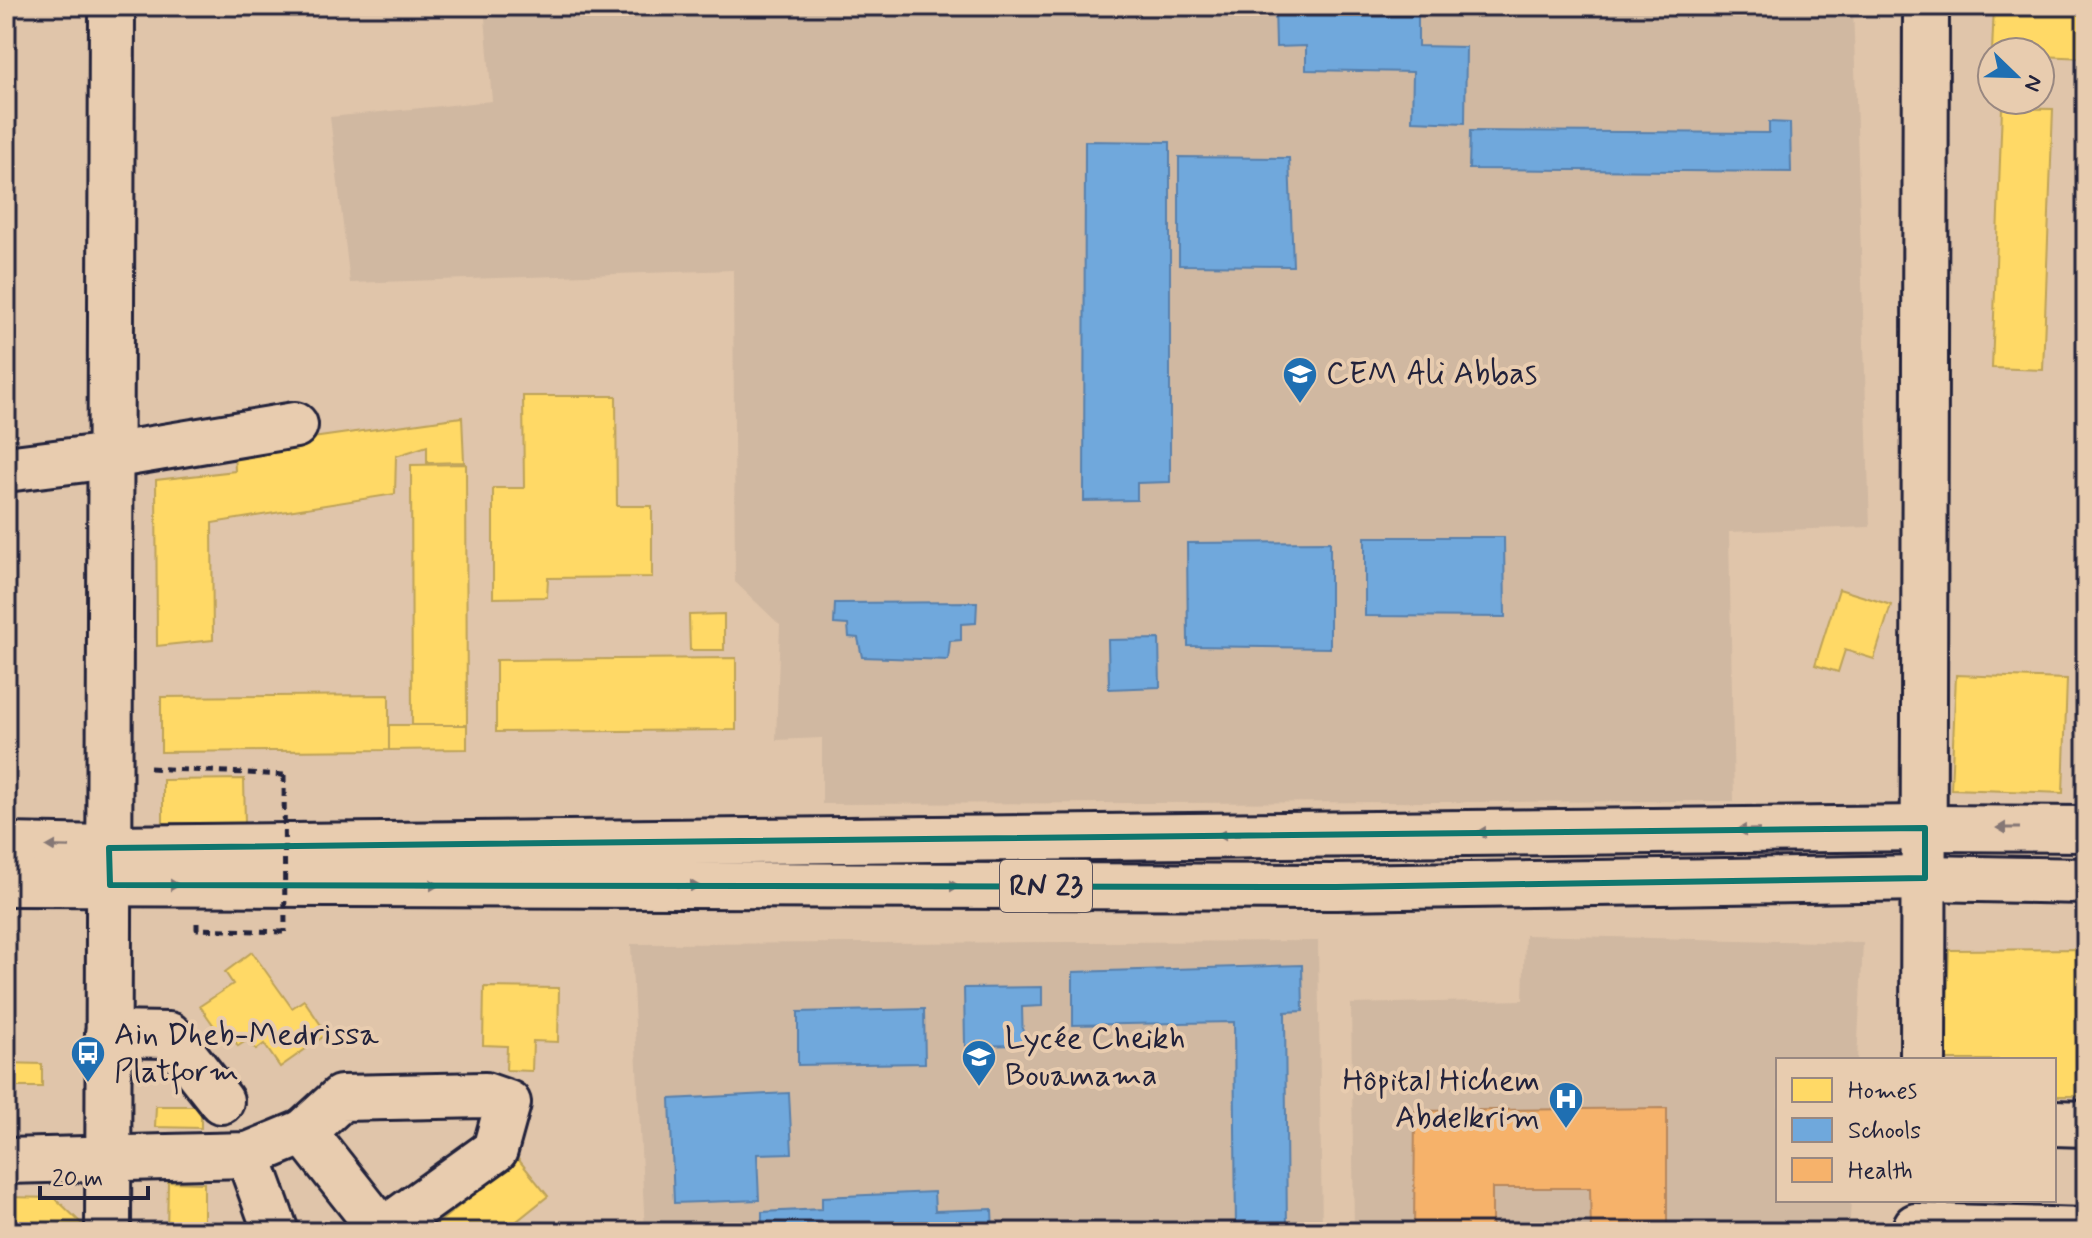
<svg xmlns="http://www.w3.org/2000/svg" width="2092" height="1238" viewBox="0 0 2092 1238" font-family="Mynerve,sans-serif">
  <rect width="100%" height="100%" fill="#e0c5aa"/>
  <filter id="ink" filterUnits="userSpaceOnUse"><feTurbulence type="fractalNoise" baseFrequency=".0125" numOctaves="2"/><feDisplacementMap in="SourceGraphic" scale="16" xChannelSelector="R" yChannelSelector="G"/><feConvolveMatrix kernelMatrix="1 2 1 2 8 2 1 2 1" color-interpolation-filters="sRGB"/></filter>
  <g filter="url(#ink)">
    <g fill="#d0b8a1">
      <polygon points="484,6 1853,6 1870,527 1729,532 1734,801 822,804 822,738 776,740 780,625 735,582 733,270 350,283 330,117 492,101"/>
      <polygon points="1525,935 1863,943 1857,1060 1778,1060 1778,1200 1851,1200 1849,1232 1354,1232 1351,1004 1523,1000"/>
      <polygon points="1318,941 1322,1232 645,1232 631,944"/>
    </g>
    <g fill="#ffd966" stroke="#bda259" stroke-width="2">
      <polygon points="1994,6 2086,6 2086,58 2040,56 2040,52 1992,52"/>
      <polygon points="2002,108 2053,109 2043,370 1992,368"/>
      <polygon points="523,396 616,396 617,506 652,506 652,577 548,578 547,597 493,598 493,488 524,488"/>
      <polygon points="462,417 464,462 427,463 427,446 396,456 395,494 212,523 213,640 157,646 156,480 235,471 234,449"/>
      <polygon points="466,464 467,725 412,725 411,465"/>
      <polygon points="1839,589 1891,605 1874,659 1845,650 1838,672 1815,665"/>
      <polygon points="724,614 724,650 690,650 689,615"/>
      <polygon points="736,658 736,730 496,732 496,660"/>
      <polygon points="1956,675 2067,679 2063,793 1951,789"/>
      <polygon points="389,695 389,750 161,752 161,697"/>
      <polygon points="389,725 467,725 467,749 389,750"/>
      <polygon points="244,779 245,823 163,823 163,780"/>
      <polygon points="2086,949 2086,1096 2054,1096 2054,1060 1945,1060 1949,950"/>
      <polygon points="252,952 292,1008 304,1000 327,1034 280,1067 264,1044 256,1050 249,1039 238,1046 229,1031 221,1036 200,1006 233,984 225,972"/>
      <polygon points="484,987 559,988 558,1042 533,1041 532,1071 506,1070 507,1046 483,1045"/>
      <polygon points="6,1063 42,1064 42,1087 6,1087"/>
      <polygon points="156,1106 201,1106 201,1128 155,1127"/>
      <polygon points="518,1159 548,1196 517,1221 525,1232 427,1232"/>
      <polygon points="168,1182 204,1183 204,1232 167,1232"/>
      <polygon points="6,1197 55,1198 82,1224 82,1232 6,1232"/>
    </g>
    <g fill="#6fa8dc" stroke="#5880ac" stroke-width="2">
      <polygon points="1275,6 1298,6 1299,15 1418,16 1418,46 1466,47 1465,123 1412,121 1413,72 1306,70 1306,46 1276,47"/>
      <polygon points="1769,122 1790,123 1791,172 1469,169 1470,131 1769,133"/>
      <polygon points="1085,141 1170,142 1170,482 1137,483 1137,500 1084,501"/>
      <polygon points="1179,157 1289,158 1293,266 1179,265"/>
      <polygon points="1365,537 1504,537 1505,617 1365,616"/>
      <polygon points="1330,542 1330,648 1188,646 1187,543"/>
      <polygon points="977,602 976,623 961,624 961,640 950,641 948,660 862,657 858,638 849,637 848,625 834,624 835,603"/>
      <polygon points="1159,639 1160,687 1109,689 1108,640"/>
      <polygon points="1302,965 1303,1011 1285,1012 1287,1232 1236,1232 1234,1022 1073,1025 1073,972"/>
      <polygon points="1042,987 1042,1006 1022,1007 1023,1045 965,1046 964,988"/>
      <polygon points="924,1009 925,1063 798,1065 798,1012"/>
      <polygon points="789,1093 792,1153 757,1154 759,1200 674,1203 670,1099"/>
      <polygon points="934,1192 935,1211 992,1209 993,1232 762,1232 762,1212 822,1209 822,1197"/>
    </g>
    <polygon fill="#f6b26b" stroke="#b6875d" stroke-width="2" points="1667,1108 1667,1232 1591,1232 1590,1188 1492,1188 1492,1232 1414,1232 1415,1111"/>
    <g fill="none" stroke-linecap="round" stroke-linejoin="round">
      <g stroke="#22223b" stroke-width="50">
        <g id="minor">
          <polyline points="6,469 110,456 295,425"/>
          <polyline points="108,1034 169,1035 221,1101"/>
          <polyline points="1923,1060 1926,6"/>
          <polyline points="2054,1123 2086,1124"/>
          <polyline points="304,1132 341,1098 485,1095 508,1103 495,1150 381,1232"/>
          <polyline points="248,1155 276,1232"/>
          <polyline points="6,1161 248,1155 304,1132 383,1232"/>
          <polyline points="1916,1226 2086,1231"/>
          <polyline points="108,1232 112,6"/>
        </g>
      </g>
      <g stroke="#22223b" stroke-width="50">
        <g id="major">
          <polyline points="6,846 109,848 1925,828 2086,829"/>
          <polyline points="6,883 1336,887 1925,878 2086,881"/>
        </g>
      </g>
      <g stroke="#22223b" stroke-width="5" stroke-dasharray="8 6" stroke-linecap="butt">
        <polyline points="150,768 284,775"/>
        <polyline points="197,923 197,929 285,932"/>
      </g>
      <use href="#minor" stroke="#e8ccaf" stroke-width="44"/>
      <use href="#major" stroke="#e8ccaf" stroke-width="44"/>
      <polyline stroke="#22223b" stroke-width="5" stroke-dasharray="8 6" stroke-linecap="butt" points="284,775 285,932"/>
    </g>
    <defs><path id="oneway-solid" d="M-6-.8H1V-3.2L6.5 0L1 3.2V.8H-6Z" transform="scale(2)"/></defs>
    <g fill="#857775">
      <use href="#oneway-solid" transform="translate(2008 828) rotate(-180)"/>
      <use href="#oneway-solid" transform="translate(1748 830) rotate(179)"/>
      <use href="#oneway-solid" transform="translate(1488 832) rotate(179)"/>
      <use href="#oneway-solid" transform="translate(1228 835) rotate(179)"/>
      <use href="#oneway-solid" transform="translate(58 847) rotate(-179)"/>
      <use href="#oneway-solid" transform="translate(168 885)"/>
      <use href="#oneway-solid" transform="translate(428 885)"/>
      <use href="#oneway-solid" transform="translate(688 886)"/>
      <use href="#oneway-solid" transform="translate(948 886)"/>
    </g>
  </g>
  <path fill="none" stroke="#0f766e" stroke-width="6" stroke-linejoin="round" d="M1925,828V878L1336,887L110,885L109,848Z"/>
  <defs>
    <g id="school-pin" transform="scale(1.8)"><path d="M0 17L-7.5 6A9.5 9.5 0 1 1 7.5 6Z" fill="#1f6fb2" stroke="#e8ccaf"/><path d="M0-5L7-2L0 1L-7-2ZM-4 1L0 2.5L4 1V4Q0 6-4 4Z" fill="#fff"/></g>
    <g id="bus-pin" transform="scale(1.8)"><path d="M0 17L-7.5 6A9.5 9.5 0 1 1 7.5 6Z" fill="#1f6fb2" stroke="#e8ccaf"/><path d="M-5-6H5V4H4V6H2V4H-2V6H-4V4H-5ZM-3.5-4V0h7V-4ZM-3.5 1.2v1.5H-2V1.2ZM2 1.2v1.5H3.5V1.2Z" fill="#fff"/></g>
    <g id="hospital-pin" transform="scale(1.8)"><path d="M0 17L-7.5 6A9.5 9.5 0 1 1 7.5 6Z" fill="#1f6fb2" stroke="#e8ccaf"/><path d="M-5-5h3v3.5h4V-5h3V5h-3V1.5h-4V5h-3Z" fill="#fff"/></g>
  </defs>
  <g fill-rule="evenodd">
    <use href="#school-pin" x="1300" y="374"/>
    <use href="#bus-pin" x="88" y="1053"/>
    <use href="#school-pin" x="979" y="1057"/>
    <use href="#hospital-pin" x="1566" y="1099"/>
  </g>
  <g text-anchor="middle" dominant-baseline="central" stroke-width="8" stroke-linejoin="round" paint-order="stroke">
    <rect fill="#e8ccaf" stroke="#5d555e" stroke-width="2" x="1000" y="860" width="92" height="52" rx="6"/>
    <g font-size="30" font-weight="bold" fill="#22223b">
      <text x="1046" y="886">RN 23</text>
    </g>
    <g font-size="32" fill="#22223b" stroke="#e8ccaf" text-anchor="start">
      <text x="1326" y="374">CEM Ali Abbas</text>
      <text x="114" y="1035">Ain Dheb-Medrissa<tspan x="114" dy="37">Platform</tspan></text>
      <text x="1005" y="1039">Lycée Cheikh<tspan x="1005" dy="37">Bouamama</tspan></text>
      <text x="1540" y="1081" text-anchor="end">Hôpital Hichem<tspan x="1540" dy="37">Abdelkrim</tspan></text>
    </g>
  </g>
  <rect width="2092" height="1238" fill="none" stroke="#e8ccaf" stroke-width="32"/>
  <rect x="16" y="16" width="2060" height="1206" fill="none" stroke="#22223b" stroke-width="3" filter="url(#ink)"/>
  <rect x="1776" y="1058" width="280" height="144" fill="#e8ccaf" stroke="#998881" stroke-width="2"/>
  <rect x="1792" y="1078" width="40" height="24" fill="#ffd966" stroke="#998881" stroke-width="2"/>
  <text x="1848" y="1098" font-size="24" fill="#22223b">Homes</text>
  <rect x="1792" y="1118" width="40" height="24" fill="#6fa8dc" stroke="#998881" stroke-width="2"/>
  <text x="1848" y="1138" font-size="24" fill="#22223b">Schools</text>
  <rect x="1792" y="1158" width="40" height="24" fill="#f6b26b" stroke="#998881" stroke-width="2"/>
  <text x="1848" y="1178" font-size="24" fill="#22223b">Health</text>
  <g transform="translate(2016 76) rotate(113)"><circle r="38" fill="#e8ccaf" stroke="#998881" stroke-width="2"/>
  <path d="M0-6L14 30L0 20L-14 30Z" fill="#1f6fb2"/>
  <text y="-12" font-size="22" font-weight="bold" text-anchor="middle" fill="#22223b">N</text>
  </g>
  <path d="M40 1186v12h108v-12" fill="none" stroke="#22223b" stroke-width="4"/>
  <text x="52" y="1186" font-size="24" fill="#22223b" stroke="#e8ccaf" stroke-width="6" paint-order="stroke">20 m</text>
</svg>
